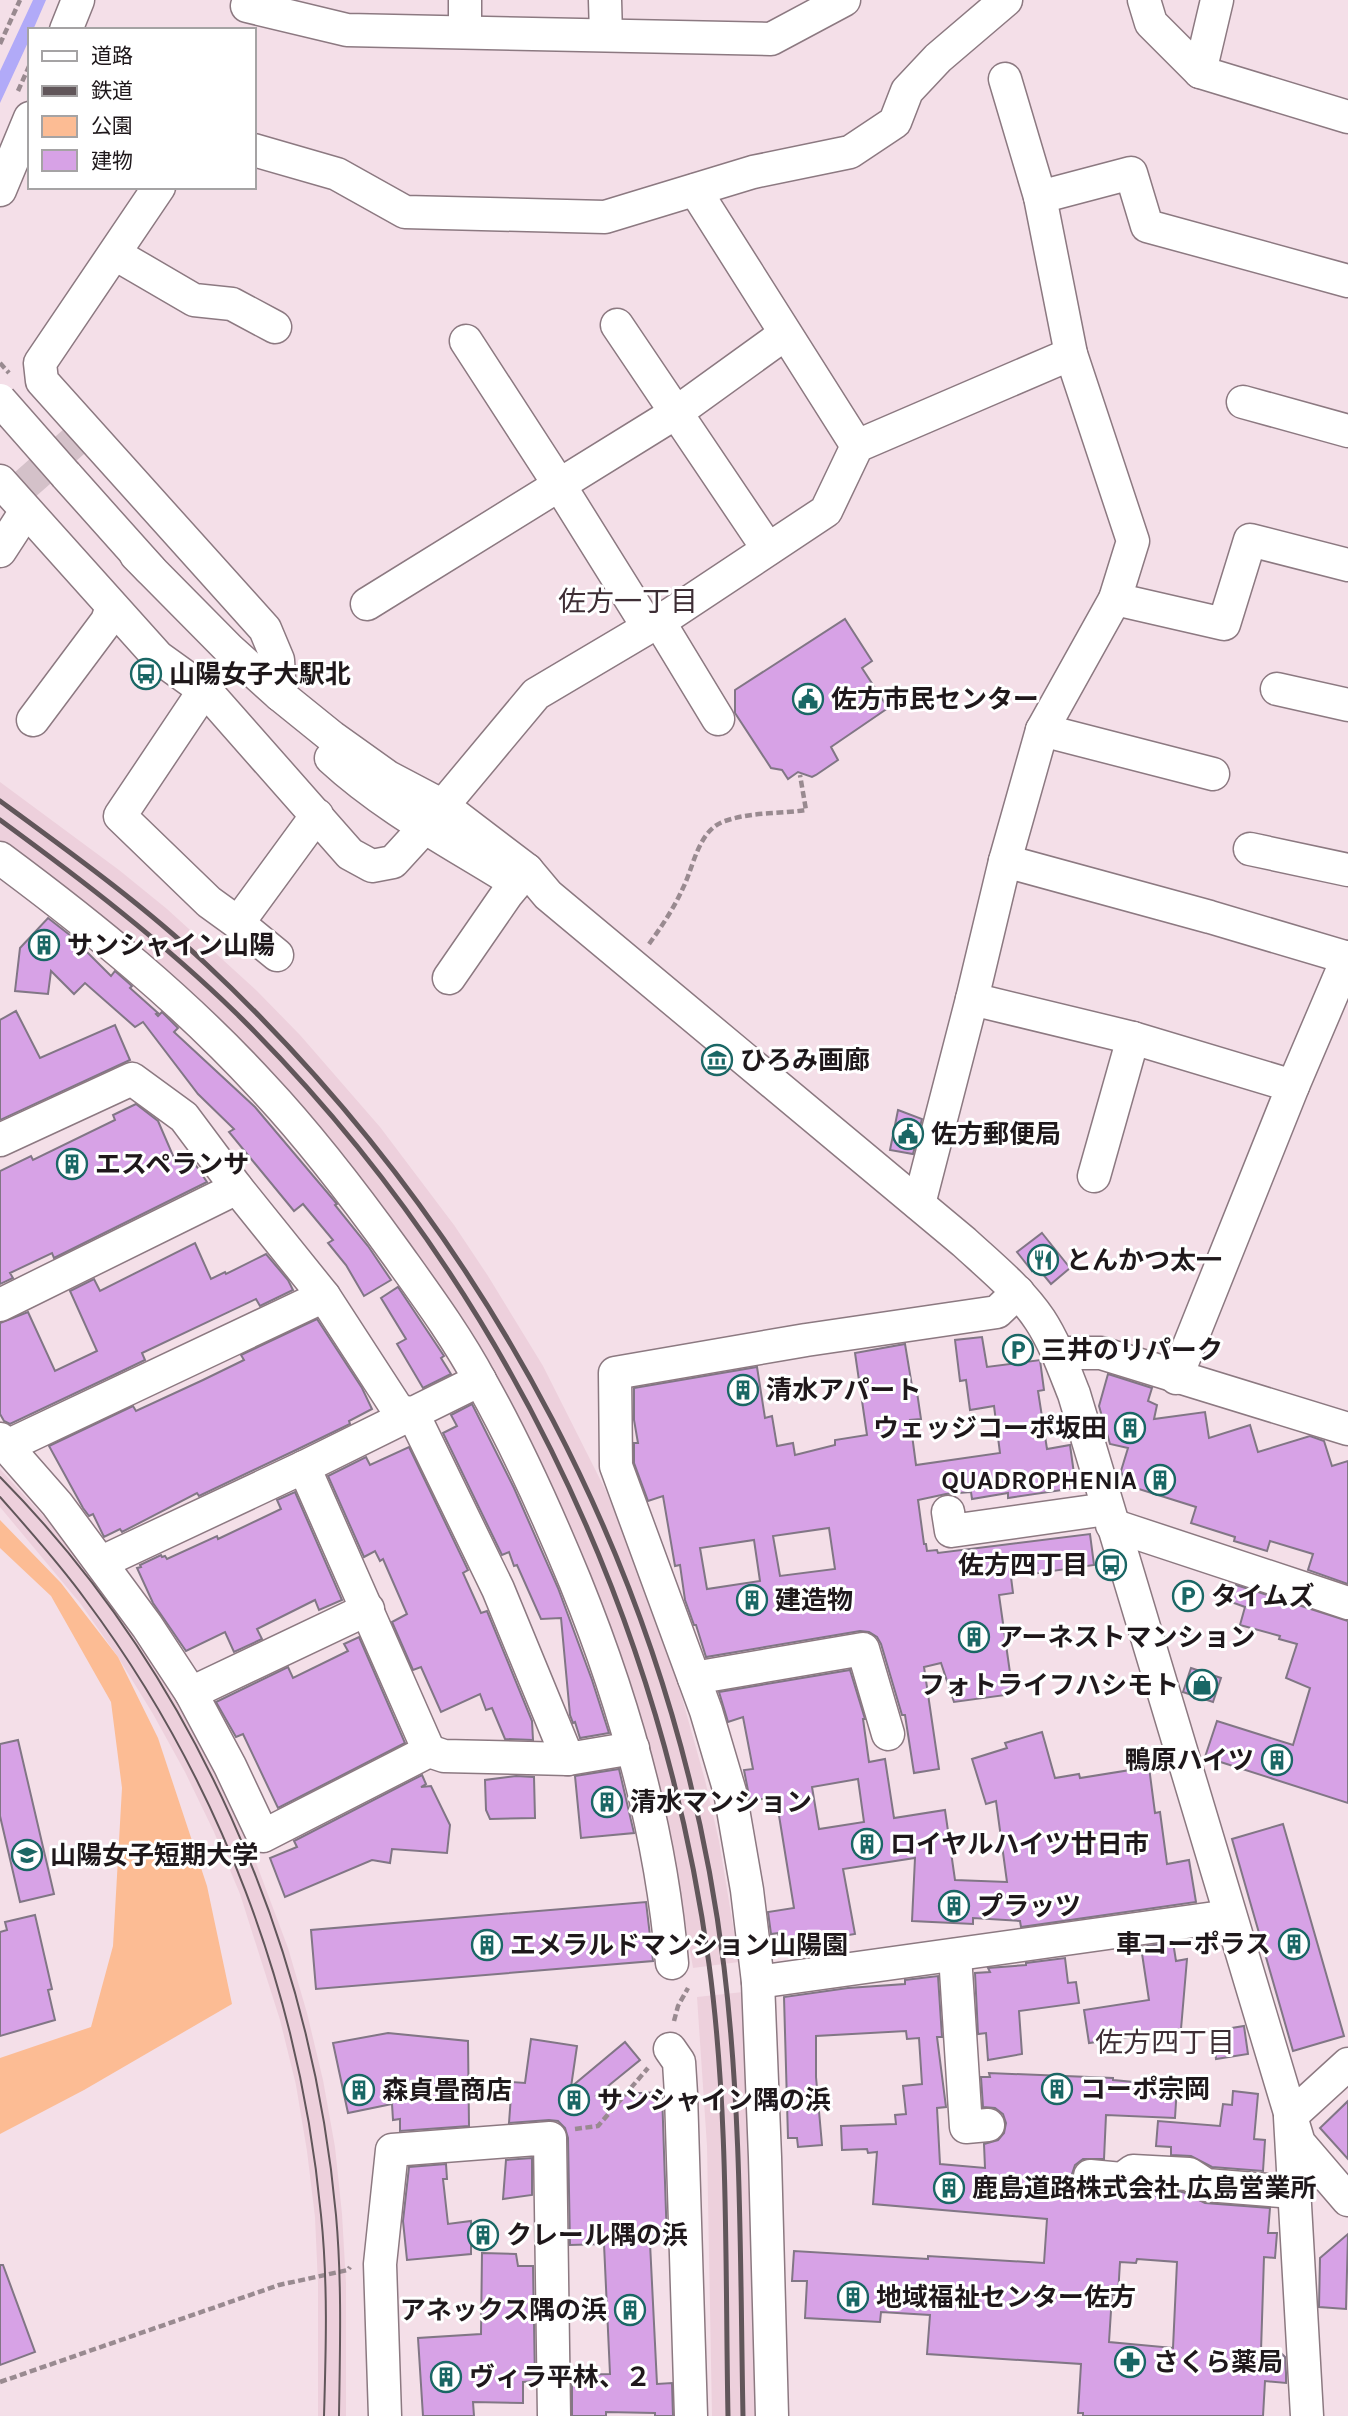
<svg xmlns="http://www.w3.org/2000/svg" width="1348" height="2416" viewBox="0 0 1348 2416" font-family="Karla,'Noto Sans JP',sans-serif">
  <rect width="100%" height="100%" fill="#f4dfe8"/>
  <g fill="#edd0dc">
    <polygon points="0,782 119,870 167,909 257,991 300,1035 380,1127 454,1225 488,1276 543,1366 606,1491 630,1547 672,1662 705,1780 719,1841 739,1962 693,1968 673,1850 660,1792 628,1677 608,1621 563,1510 538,1457 510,1404 449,1301 416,1252 345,1156 266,1067 181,983 136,944 90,906 0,840"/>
    <polygon points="0,1469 59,1533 102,1586 177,1699 240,1820 288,1948 307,2013 323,2080 335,2147 342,2214 346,2283 346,2416 318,2416 318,2284 315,2217 307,2151 296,2085 280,2020 240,1894 214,1832 185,1772 153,1714 118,1657 80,1603 0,1507"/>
    <polygon points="743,1992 746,2023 758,2416 712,2416 707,2146 697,1997"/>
  </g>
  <polygon fill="#fcbc94" points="0,1520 61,1583 118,1657 158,1738 207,1886 232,2004 84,2090 0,2134 0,2058 91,2027 113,1946 122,1788 111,1702 51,1596 0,1548"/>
  <polygon fill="#b1aaf8" points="33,0 46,0 33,30 30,30 30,38 0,103 0,71"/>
  <g fill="#d7a2e6" stroke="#817685" stroke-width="2" fill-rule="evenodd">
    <polygon points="845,619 872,661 862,668 888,708 831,747 838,760 816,775 812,777 798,772 788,779 782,770 771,768 735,713 735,690"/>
    <polygon points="48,918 71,936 111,976 115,971 132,986 130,988 158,1013 156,1014 158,1016 162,1012 178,1028 174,1032 255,1107 337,1204 335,1205 368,1246 391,1280 364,1296 346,1265 328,1243 333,1240 303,1204 294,1211 229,1132 234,1129 198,1094 143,1022 135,1027 85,983 74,994 51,971 48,994 15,991 20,948"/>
    <polygon points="16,1011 40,1058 115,1025 130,1060 0,1120 0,1020"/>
    <polygon points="136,1104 158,1121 174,1158 187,1152 207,1182 54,1258 52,1253 10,1273 13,1278 0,1284 0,1171 31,1156 33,1160 115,1120 113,1115"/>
    <polygon points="898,1110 922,1119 913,1154 890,1150"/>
    <polygon points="1042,1233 1070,1268 1051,1284 1037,1267 1032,1271 1017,1252"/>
    <polygon points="195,1243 211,1279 225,1272 226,1274 266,1254 288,1280 293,1290 260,1306 256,1299 142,1353 145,1360 118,1373 10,1424 4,1421 0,1414 0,1323 28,1312 55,1371 97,1351 70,1291 94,1279 100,1291"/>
    <polygon points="398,1287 444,1356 441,1358 451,1374 423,1388 397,1344 406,1339 381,1298"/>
    <polygon points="317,1319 362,1388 372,1409 349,1421 350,1424 296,1450 199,1496 197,1493 122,1532 120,1529 104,1537 93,1514 89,1516 83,1508 49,1446 133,1406 136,1411 203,1380 244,1360 241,1355"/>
    <path d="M982,1337L987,1367L1040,1360L1044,1390L1038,1391L1047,1449L1070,1445L1076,1488L1008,1498V1493L972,1499L971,1492L946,1494L918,1500L924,1544H926L927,1551L937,1550L938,1553L1090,1534L1094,1565L1011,1577L1013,1593L999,1595L1013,1694L954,1702L941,1663L924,1667L939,1769L914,1773L905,1715H902L881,1644L877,1637L869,1632L860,1631L706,1657L696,1625H694L685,1600L680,1565L675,1566L663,1496L648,1501L634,1463V1443H638L634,1420V1388L757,1367L765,1418L772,1416L777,1446L793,1443L795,1455L835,1445V1440L867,1435L855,1353L905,1344L913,1392H917L921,1419L910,1420L916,1465L1000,1453L994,1406L970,1410L966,1380L960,1381L955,1340ZM829,1528L835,1569L780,1576L773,1536ZM754,1540L760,1581L707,1589L700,1548Z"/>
    <polygon points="1108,1374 1152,1388 1148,1401 1157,1405 1154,1419 1205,1412 1209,1438 1250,1425 1258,1452 1310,1436 1324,1441 1332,1466 1348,1461 1348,1584 1308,1570 1313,1554 1270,1541 1267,1551 1234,1541 1235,1537 1191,1523 1196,1507 1126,1485 1121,1471 1128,1448 1110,1444 1099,1406"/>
    <polygon points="472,1404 514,1488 558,1588 592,1680 609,1733 580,1738 575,1722 573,1723 570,1715 561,1618 541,1619 517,1565 514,1566 509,1552 502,1555 443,1433 457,1426 451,1415"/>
    <polygon points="409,1447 468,1570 463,1573 481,1613 487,1611 532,1721 533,1740 505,1739 492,1708 486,1710 480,1694 441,1712 421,1667 413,1670 392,1622 407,1614 383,1559 380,1561 375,1551 364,1557 328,1476 366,1457 370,1465"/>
    <polygon points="295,1492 342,1600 319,1610 315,1600 257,1629 262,1639 234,1652 225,1632 186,1651 153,1603 137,1568 141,1567 140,1565 161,1555 162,1557 165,1556 167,1559 217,1536 218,1539 281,1509 277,1500"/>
    <polygon points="1236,1585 1348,1621 1348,1803 1205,1757 1217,1721 1293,1745 1310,1688 1286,1678 1297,1644 1279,1639 1280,1636 1240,1625 1245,1607 1231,1602"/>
    <polygon points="359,1637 405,1743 278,1808 243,1734 236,1737 216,1702 288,1667 293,1678 348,1651 344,1644"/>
    <polygon points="1191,1668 1221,1678 1213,1702 1183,1692"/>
    <path d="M850,1670L865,1719H863L869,1762L885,1759L894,1818L945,1810L955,1880L1007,1882L996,1801L986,1804L972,1759L1007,1748L1005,1743L1042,1732L1055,1778L1079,1774L1080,1778L1149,1767L1155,1813L1160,1812L1167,1864L1189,1860L1196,1902L1021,1927L1020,1921L973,1918V1924L912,1921L915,1858L843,1869L855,1934L781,1946L778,1933L771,1934L768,1912L794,1908L776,1797L750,1801L744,1770L753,1769L743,1717L728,1722L719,1692ZM858,1779L864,1822L819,1829L812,1787Z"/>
    <polygon points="18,1740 54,1894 20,1902 0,1816 0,1744"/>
    <polygon points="619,1769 634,1833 581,1838 575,1776"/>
    <polygon points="422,1775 426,1784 421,1787 431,1786 450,1825 447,1853 392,1849 390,1863 372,1860 285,1897 270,1858 297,1847 294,1841"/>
    <polygon points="516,1776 534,1777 535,1818 490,1819 486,1810 485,1780"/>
    <polygon points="1283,1824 1344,2036 1293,2051 1232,1839"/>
    <polygon points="646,1902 653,1961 316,1989 311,1930"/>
    <polygon points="35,1915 52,1989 48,1990 55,2020 0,2036 0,1932 7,1930 5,1922"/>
    <polygon points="1173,1942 1176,1961 1187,1959 1181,2029 1089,2043 1084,2010 1149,2000 1141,1947"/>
    <polygon points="1065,1958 1068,1983 1076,1982 1079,2003 1019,2011 1022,2054 988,2060 986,2033 978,2034 975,1973 990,1972 988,1968 1026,1965 1026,1963"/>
    <path d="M938,1976L942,2037H937L946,2107L937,2108L940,2164L985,2168L984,2144L998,2140L1004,2133L1006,2123L1003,2114L995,2108L983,2107L981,2077H990L989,2073L1113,2078V2080L1177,2086L1175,2118L1106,2115L1104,2159H1083L1075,2165L1072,2174L1074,2184L1080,2191L1088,2194L1120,2197L1132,2194L1167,2196L1168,2191L1183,2192L1205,2203L1270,2208L1268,2233H1277L1275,2258L1264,2257L1261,2351L1280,2352L1285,2357L1286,2373V2383L1265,2381L1263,2416H1083V2413H1078L1081,2364L927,2354L930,2315L881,2312L880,2322L805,2318L807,2281H792L794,2251L928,2259V2256L1044,2263L1047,2219L873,2204L877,2152L868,2153L867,2149L842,2150L841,2126L896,2124L895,2115L906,2114L903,2086L922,2084L919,2038L907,2039L906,2031L816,2036V2077L822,2145L798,2147L797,2138H788L784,1997L848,1988L905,1984V1980ZM1137,2259L1177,2262L1173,2348L1109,2342L1112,2295H1118L1120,2262L1136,2263Z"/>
    <polygon points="1244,2026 1248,2054 1216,2059 1213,2031"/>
    <polygon points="388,2033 468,2041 469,2126 400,2131 400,2119 393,2120 392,2104 348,2113 333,2043"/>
    <polygon points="531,2039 577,2046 571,2087 625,2042 640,2060 597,2095 662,2092 667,2242 650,2243 657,2384 672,2383 673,2416 655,2416 655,2413 606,2412 606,2416 572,2416 572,2375 610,2374 604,2244 570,2245 568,2138 565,2128 558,2121 549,2120 509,2123 512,2082 525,2083"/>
    <polygon points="1233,2091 1258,2094 1254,2139 1265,2140 1263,2171 1212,2167 1191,2156 1171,2155 1171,2147 1156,2146 1158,2121 1220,2126 1223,2104 1232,2105"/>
    <polygon points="1348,2101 1348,2159 1320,2128"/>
    <polygon points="532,2158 532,2195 503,2199 506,2160"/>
    <polygon points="446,2164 447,2179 443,2179 448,2224 471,2221 471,2254 407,2260 403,2221 409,2167"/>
    <polygon points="1348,2234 1346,2309 1319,2307 1320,2258"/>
    <polygon points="482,2253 516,2254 518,2266 533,2266 535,2381 523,2382 523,2403 473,2402 474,2416 423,2416 418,2338 481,2334"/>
    <polygon points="0,2265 3,2265 35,2352 0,2365"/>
  </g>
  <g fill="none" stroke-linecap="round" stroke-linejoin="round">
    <polyline stroke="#d4c1c9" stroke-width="32" stroke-dasharray="32 16" stroke-linecap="butt" points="20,489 78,438"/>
    <g stroke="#8c7981" stroke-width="35">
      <g id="minor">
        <polyline points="605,0 606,35"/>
        <polyline points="1144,0 1151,23 1200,72 1348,117"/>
        <polyline points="247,6 347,30 771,39 844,0"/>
        <polyline points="66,30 78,0"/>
        <polyline points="465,32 465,0"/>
        <polyline points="1200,72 1217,0"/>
        <polyline points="254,150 337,174 405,212 605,217 753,172 850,152 895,122 907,91 938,58 1006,0"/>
        <polyline points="159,187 40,363 42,381 265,629 278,660 280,695"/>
        <polyline points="0,190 30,118"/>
        <polyline points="695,190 857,446"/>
        <polyline points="1040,197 1131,173 1147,226 1348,281"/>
        <polyline points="115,254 194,300 232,304 275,327"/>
        <polyline points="617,325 768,549"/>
        <polyline points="466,341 560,486 648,627"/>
        <polyline points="1243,402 1348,431"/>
        <polyline points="66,475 150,569"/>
        <polyline points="0,481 158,657 208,693 350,854 372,866 393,862 425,827 536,694 671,614 826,511 857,446 1071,354"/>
        <polyline points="0,551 26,511"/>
        <path d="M136,555L230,650L280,695L332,737L388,777L443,806L527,870L548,895L964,1242C990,1266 1020,1290 1040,1320C1055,1343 1064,1369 1074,1394L1299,2143L1348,2200"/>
        <polyline points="1115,599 1224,624 1250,540 1348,565"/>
        <polyline points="367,604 677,412 785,334"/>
        <polyline points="658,620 718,719"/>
        <polyline points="1277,689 1348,705"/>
        <polyline points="208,693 199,698 120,816 209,902 238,923 277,955"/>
        <polyline points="33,720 107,621 112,607"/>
        <polyline points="1042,730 1213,774"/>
        <path d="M331,758C383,806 445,839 505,876"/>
        <polyline points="1250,849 1348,870"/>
        <path d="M0,858C93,927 184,1001 262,1086C311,1138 355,1196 396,1253C426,1295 457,1337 481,1382C517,1446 547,1513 575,1581C625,1704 661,1831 672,1963"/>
        <polyline points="1005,861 1210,917 1348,958"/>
        <polyline points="238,923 317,815"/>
        <polyline points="449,978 507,894 527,870"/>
        <polyline points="972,999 1133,1038 1293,1086"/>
        <polyline points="0,1140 132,1079 184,1117 237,1188 324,1296 398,1410 413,1414 498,1589 568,1759"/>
        <polyline points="1094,1176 1133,1038"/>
        <polyline points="919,1204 972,999 1005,861 1042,730 1115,599 1133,541 1071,354 1040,197 1005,79"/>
        <polyline points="0,1305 237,1188"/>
        <polyline points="1058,1353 1101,1353 1348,1429"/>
        <polyline points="1176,1378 1293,1086 1348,957"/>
        <polyline points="0,1439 57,1504 147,1626 191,1693 230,1766 263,1836 429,1751 444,1756 568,1759 633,1748"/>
        <polyline points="7,1446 324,1296"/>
        <polyline points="304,1467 429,1751"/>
        <polyline points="948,1512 951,1531 1107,1509"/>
        <polyline points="1112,1525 1348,1603"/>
        <polyline points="102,1562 304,1467 480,1380"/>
        <polyline points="694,1678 863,1649 888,1734"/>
        <polyline points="191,1693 368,1609"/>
        <polyline points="955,1955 966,2127 988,2125"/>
        <polyline points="758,1982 1229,1916"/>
        <polyline points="670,2049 679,2062 681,2094 691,2416"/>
        <polyline points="1090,2176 1122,2179 1133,2171 1189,2174 1206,2185 1294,2192"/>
        <polyline points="385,2416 380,2264 392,2150 550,2138 554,2416"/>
        <polyline points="772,2416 765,2157 758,1982 747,1890 730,1792 706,1711 616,1466 615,1373 806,1340 997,1312 1018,1292"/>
        <polyline points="1307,2416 1290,2117 1348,2064"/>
      </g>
    </g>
    <g stroke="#998a90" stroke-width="4.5" stroke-dasharray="7 3.5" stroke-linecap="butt">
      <polyline points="0,44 20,0"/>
      <polyline points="18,91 30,64"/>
      <path d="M649,944C662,926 674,908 683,888C694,866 698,830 725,821C750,812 780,814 806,810L800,775"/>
      <polyline points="674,2021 678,2006 688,1988"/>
      <polyline points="575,2129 598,2126 648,2068"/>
      <polyline points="0,2382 279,2285 348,2270 350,2267"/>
    </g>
    <use href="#minor" stroke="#fff" stroke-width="32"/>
    <g stroke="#61565a" stroke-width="2">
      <path d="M0,1477C193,1672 311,1943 336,2215C342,2282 340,2349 339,2416"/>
      <path d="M0,1497C29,1530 59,1563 85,1599C219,1778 300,1993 321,2215C328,2282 326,2349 324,2416"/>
    </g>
    <g stroke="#61565a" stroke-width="5">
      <path d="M0,801C71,853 142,904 206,964C487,1227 677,1583 724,1967C742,2116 740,2266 743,2416"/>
      <path d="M0,820C82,880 163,942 236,1013C494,1267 660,1606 709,1964C729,2113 725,2266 728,2416"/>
    </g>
    <g stroke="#8c7981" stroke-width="35" stroke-linecap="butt">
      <polyline id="minor-bridge" points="0,400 66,475"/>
    </g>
    <polyline stroke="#998a90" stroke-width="4.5" stroke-dasharray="7 3.5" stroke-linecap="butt" points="0,363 9,373"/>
    <use href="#minor-bridge" stroke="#fff" stroke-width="32"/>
  </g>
  <defs>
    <g id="bus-ring" transform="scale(1.575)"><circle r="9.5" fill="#fff" stroke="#1a6765" stroke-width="1.5"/><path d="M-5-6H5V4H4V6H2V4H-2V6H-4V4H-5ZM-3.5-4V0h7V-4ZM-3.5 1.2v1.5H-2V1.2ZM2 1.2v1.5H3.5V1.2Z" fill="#1a6765"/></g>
    <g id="civic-ring" transform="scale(1.575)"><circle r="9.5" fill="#fff" stroke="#1a6765" stroke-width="1.5"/><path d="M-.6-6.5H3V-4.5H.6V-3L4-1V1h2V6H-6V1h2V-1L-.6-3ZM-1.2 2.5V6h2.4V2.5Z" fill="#1a6765"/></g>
    <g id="building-ring" transform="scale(1.575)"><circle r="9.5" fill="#fff" stroke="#1a6765" stroke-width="1.5"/><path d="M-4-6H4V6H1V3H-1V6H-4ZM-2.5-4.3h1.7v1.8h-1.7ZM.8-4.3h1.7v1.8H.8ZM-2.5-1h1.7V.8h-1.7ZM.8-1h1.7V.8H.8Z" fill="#1a6765"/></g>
    <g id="museum-ring" transform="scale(1.575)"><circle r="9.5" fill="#fff" stroke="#1a6765" stroke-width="1.5"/><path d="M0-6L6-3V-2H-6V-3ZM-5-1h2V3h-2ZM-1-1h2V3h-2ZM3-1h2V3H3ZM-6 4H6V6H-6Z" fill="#1a6765"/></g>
    <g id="restaurant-ring" transform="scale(1.575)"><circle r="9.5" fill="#fff" stroke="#1a6765" stroke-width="1.5"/><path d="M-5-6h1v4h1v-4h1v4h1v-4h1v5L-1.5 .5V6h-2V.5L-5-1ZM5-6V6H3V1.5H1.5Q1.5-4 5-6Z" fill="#1a6765"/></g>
    <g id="parking-ring" transform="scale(1.575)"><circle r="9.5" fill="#fff" stroke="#1a6765" stroke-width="1.5"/><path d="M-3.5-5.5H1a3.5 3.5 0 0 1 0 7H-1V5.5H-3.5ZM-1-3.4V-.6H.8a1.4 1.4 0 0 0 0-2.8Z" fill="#1a6765"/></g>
    <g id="shop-ring" transform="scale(1.575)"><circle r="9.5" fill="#fff" stroke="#1a6765" stroke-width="1.5"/><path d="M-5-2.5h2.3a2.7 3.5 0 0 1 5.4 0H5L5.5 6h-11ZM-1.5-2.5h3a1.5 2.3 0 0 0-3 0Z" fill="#1a6765"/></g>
    <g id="university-ring" transform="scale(1.575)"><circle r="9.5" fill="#fff" stroke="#1a6765" stroke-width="1.5"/><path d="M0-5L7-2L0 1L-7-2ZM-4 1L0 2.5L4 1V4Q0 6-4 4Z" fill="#1a6765"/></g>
    <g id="pharmacy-ring" transform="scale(1.575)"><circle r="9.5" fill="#fff" stroke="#1a6765" stroke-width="1.5"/><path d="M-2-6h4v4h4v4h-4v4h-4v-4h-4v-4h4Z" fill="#1a6765"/></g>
  </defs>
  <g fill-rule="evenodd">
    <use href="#bus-ring" x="146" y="674"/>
    <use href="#civic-ring" x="808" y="699"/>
    <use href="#building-ring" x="44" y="945"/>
    <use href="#museum-ring" x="717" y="1060"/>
    <use href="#civic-ring" x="908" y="1134"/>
    <use href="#building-ring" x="72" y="1164"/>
    <use href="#restaurant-ring" x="1043" y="1260"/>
    <use href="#parking-ring" x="1018" y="1350"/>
    <use href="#building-ring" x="743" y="1390"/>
    <use href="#building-ring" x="1130" y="1428"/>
    <use href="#building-ring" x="1160" y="1480"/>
    <use href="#bus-ring" x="1111" y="1565"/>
    <use href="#parking-ring" x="1188" y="1596"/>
    <use href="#building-ring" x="752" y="1600"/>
    <use href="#building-ring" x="974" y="1637"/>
    <use href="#shop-ring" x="1202" y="1685"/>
    <use href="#building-ring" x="1277" y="1760"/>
    <use href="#building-ring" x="607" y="1802"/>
    <use href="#building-ring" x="867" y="1844"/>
    <use href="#university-ring" x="27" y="1855"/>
    <use href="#building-ring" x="954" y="1906"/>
    <use href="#building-ring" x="1294" y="1944"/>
    <use href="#building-ring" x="487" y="1945"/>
    <use href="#building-ring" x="1057" y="2089"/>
    <use href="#building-ring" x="359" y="2090"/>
    <use href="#building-ring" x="574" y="2100"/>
    <use href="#building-ring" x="949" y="2188"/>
    <use href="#building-ring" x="483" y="2235"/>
    <use href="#building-ring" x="853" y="2297"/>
    <use href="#building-ring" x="630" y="2310"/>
    <use href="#pharmacy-ring" x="1130" y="2362"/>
    <use href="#building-ring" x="446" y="2377"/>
  </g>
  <g text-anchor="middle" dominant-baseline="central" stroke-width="6" stroke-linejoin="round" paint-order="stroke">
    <g font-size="26" font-weight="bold" fill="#1f181b" stroke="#fff" text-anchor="start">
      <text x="169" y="674">山陽女子大駅北</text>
      <text x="831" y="699">佐方市民センター</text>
      <text x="67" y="945">サンシャイン山陽</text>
      <text x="740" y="1060">ひろみ画廊</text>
      <text x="931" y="1134">佐方郵便局</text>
      <text x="95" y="1164">エスペランサ</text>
      <text x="1066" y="1260">とんかつ太一</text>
      <text x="1041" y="1350">三井のリパーク</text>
      <text x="766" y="1390">清水アパート</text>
      <text x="1107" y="1428" text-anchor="end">ウェッジコーポ坂田</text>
      <text x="1137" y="1480" text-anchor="end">QUADROPHENIA</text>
      <text x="1088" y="1565" text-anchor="end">佐方四丁目</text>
      <text x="1211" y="1596">タイムズ</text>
      <text x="775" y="1600">建造物</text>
      <text x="997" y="1637">アーネストマンション</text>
      <text x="1179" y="1685" text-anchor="end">フォトライフハシモト</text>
      <text x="1254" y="1760" text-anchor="end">鴨原ハイツ</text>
      <text x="630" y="1802">清水マンション</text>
      <text x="890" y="1844">ロイヤルハイツ廿日市</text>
      <text x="50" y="1855">山陽女子短期大学</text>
      <text x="977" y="1906">プラッツ</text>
      <text x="1271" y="1944" text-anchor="end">車コーポラス</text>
      <text x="510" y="1945">エメラルドマンション山陽園</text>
      <text x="1080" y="2089">コーポ宗岡</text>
      <text x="382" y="2090">森貞畳商店</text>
      <text x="597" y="2100">サンシャイン隅の浜</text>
      <text x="972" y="2188">鹿島道路株式会社 広島営業所</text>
      <text x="506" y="2235">クレール隅の浜</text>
      <text x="876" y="2297">地域福祉センター佐方</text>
      <text x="607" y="2310" text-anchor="end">アネックス隅の浜</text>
      <text x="1153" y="2362">さくら薬局</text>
      <text x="469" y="2377">ヴィラ平林、２</text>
    </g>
    <g font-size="28" fill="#3e2e35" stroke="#fff">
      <text x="628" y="601">佐方一丁目</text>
      <text x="1165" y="2042">佐方四丁目</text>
    </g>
  </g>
  <rect x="28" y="28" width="228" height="161" fill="#ffffff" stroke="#a5a3a4" stroke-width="2"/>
  <rect x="42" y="51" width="35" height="10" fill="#ffffff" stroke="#a5a3a4" stroke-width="2"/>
  <text x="91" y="63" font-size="21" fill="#1f181b">道路</text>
  <rect x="42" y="86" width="35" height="10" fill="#61565a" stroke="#a5a3a4" stroke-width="2"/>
  <text x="91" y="98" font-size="21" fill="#1f181b">鉄道</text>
  <rect x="42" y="116" width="35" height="21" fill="#fcbc94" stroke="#a5a3a4" stroke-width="2"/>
  <text x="91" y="133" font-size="21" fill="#1f181b">公園</text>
  <rect x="42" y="150" width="35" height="21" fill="#d7a2e6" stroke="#a5a3a4" stroke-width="2"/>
  <text x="91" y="168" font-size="21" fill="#1f181b">建物</text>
</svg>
